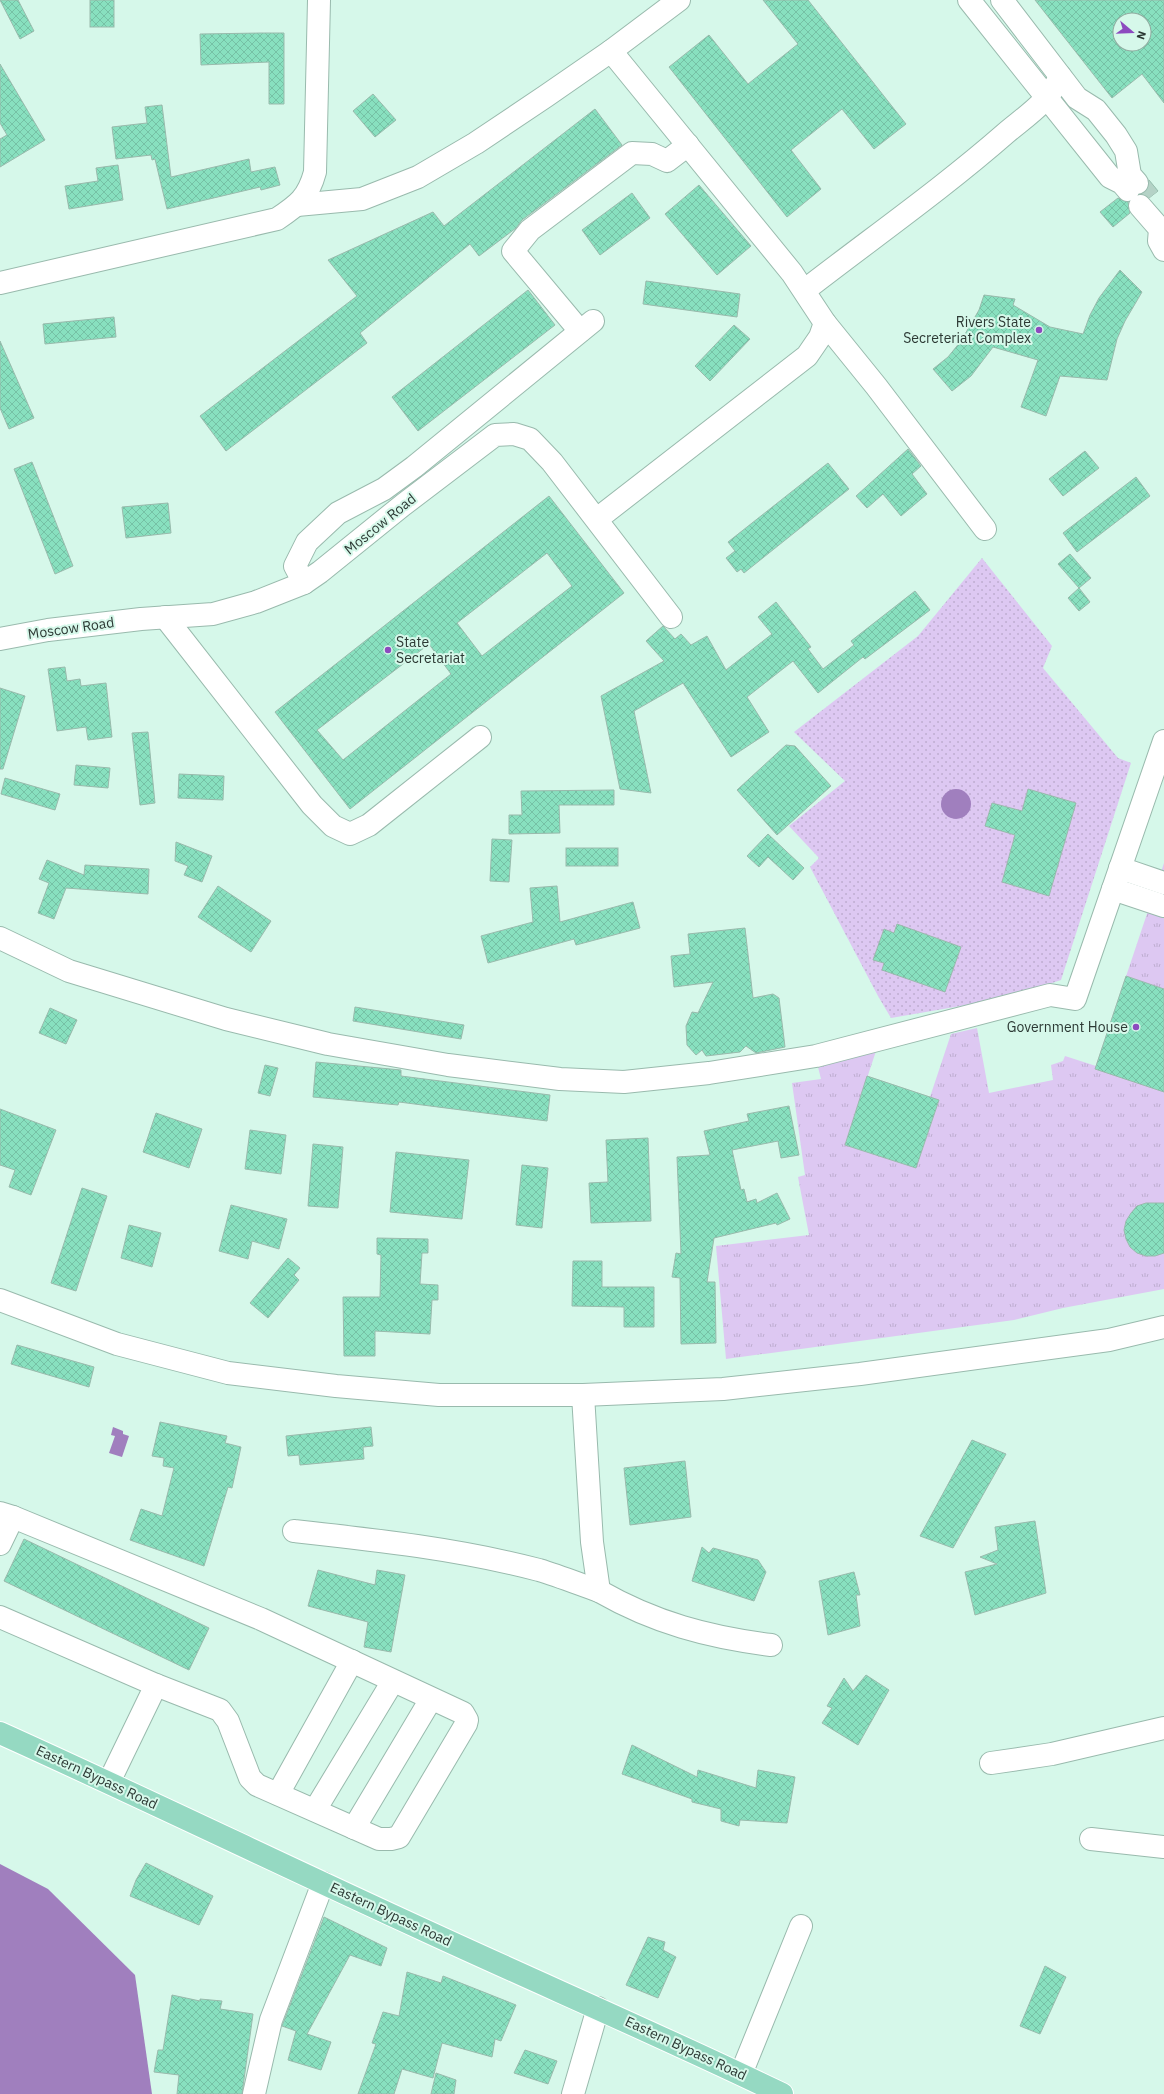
<svg xmlns="http://www.w3.org/2000/svg" width="1164" height="2094" viewBox="0 0 1164 2094" font-family="'IBM Plex Sans',sans-serif">
  <defs>
    <pattern id="grass-tufts" width="24" height="20" patternUnits="userSpaceOnUse"><rect width="24" height="20" fill="#ddc8f2"/><path d="M3 7l-1-3M5 7V3M7 7l1-3M15 17l-1-3M17 17v-4M19 17l1-3" fill="none" stroke="#beadd0"/></pattern>
    <pattern id="garden-dots" width="8" height="8" patternUnits="userSpaceOnUse"><rect width="8" height="8" fill="#ddc8f2"/><path d="M2 2h.1M6 6h.1" fill="none" stroke="#beadd0" stroke-width="1.8" stroke-linecap="round"/></pattern>
    <pattern id="building-cross-hatch" width="8" height="8" patternUnits="userSpaceOnUse"><rect width="8" height="8" fill="#88e0bf"/><path d="M0 0l8 8M0 8l8-8" fill="none" stroke="#76c1a5"/></pattern>
  </defs>
  <rect width="100%" height="100%" fill="#d6f8ea"/>
  <polygon fill="url(#grass-tufts)" points="1164,863 1164,1289 1063,1308 1014,1320 726,1359 716,1246 809,1235 798,1177 805,1175 792,1083 821,1079 818,1067 876,1051 845,1145 916,1168 939,1100 930,1097 951,1034 977,1028 989,1093 1053,1080 1051,1065 1063,1061 1065,1056 1096,1066"/>
  <polygon fill="url(#garden-dots)" points="982,558 1052,646 1043,668 1118,758 1131,763 1061,980 1007,998 891,1018 878,996 810,867 819,858 789,826 845,781 794,732 918,636"/>
  <g fill="#a07fbe">
    <circle cx="956" cy="804" r="15"/>
    <polygon points="113,1427 123,1431 123,1434 129,1436 122,1457 109,1453 115,1436 111,1435"/>
    <polygon points="0,1864 48,1889 135,1975 152,2094 0,2094"/>
  </g>
  <g fill="url(#building-cross-hatch)" stroke="#99baac" fill-rule="evenodd">
    <polygon points="0,0 18,0 34,31 20,39"/>
    <rect x="90" y="0" width="24" height="27"/>
    <polygon points="763,0 808,0 906,124 874,149 842,109 791,150 821,189 787,217 669,67 709,35 748,84 798,44"/>
    <path d="M1035,0H1164V103L1142,74L1112,98ZM1120,20H1144V44H1120Z"/>
    <polygon points="261,33 284,33 284,104 269,104 269,62 201,65 200,34"/>
    <polygon points="0,64 45,140 0,167 0,139 7,135 0,123"/>
    <polygon points="373,94 396,120 375,137 353,111"/>
    <polygon points="162,105 171,177 249,159 251,172 275,167 280,185 261,190 260,187 167,209 155,159 152,160 151,155 116,159 112,127 147,123 145,107"/>
    <polygon points="595,109 622,145 522,220 516,228 479,256 470,244 360,333 367,343 226,451 200,416 357,296 328,260 433,212 444,226"/>
    <polygon points="118,165 123,200 69,209 65,186 98,181 96,168"/>
    <polygon points="1149,180 1158,191 1149,198 1142,194 1149,187"/>
    <polygon points="699,185 751,246 717,275 665,214"/>
    <polygon points="632,193 650,218 600,255 582,230"/>
    <polygon points="1118,198 1128,202 1130,213 1113,227 1100,212"/>
    <polygon points="1120,270 1142,292 1125,321 1117,339 1107,380 1060,376 1046,416 1021,407 1038,360 993,347 971,376 952,391 933,369 948,357 961,341 979,310 984,295 1015,299 1013,305 1050,327 1083,334 1090,315 1099,298"/>
    <polygon points="646,281 740,294 737,317 643,304"/>
    <polygon points="528,290 555,325 418,431 392,397"/>
    <polygon points="114,317 116,337 45,344 43,324"/>
    <polygon points="734,325 750,339 710,381 695,366"/>
    <polygon points="0,341 34,418 9,429 0,408"/>
    <polygon points="908,449 921,466 912,474 927,494 901,516 883,494 867,508 856,496"/>
    <polygon points="1085,451 1099,468 1063,496 1049,479"/>
    <polygon points="32,462 73,566 55,574 14,469"/>
    <polygon points="828,463 849,489 744,573 741,569 737,572 726,558 735,551 728,542"/>
    <polygon points="1136,477 1150,496 1077,552 1063,533"/>
    <path d="M549,496L624,593L350,809L275,712ZM547,553L572,586L482,656L457,623ZM429,644L451,674L343,760L317,730Z"/>
    <polygon points="168,503 171,533 126,538 122,507"/>
    <polygon points="1070,554 1091,578 1079,588 1058,564"/>
    <polygon points="1079,588 1090,602 1079,611 1068,598"/>
    <polygon points="915,591 930,610 865,659 863,657 818,693 793,661 747,697 769,732 731,757 683,683 634,711 651,793 620,789 601,696 664,661 646,641 663,626 675,639 681,634 691,645 707,636 726,670 772,634 758,617 776,602 811,647 808,649 823,669 854,645 851,641"/>
    <polygon points="65,667 67,681 80,679 81,686 106,683 112,737 88,740 86,727 57,731 48,669"/>
    <polygon points="0,688 25,696 3,769 0,769"/>
    <polygon points="148,732 155,803 140,805 132,733"/>
    <polygon points="786,745 795,746 831,786 777,835 737,790"/>
    <polygon points="76,765 110,768 108,788 74,785"/>
    <polygon points="179,774 224,776 223,800 178,798"/>
    <polygon points="5,778 60,794 55,810 1,794"/>
    <polygon points="1028,789 1076,803 1049,896 1002,882 1015,835 985,826 992,803 1022,811"/>
    <polygon points="614,790 614,805 559,805 560,833 509,834 509,815 522,815 521,791"/>
    <polygon points="768,834 804,868 793,880 768,857 759,867 747,856"/>
    <polygon points="492,839 512,840 509,882 490,881"/>
    <polygon points="176,842 212,856 202,882 184,875 188,866 175,861"/>
    <rect x="566" y="848" width="52" height="18"/>
    <polygon points="47,860 84,875 85,865 149,869 148,894 66,888 54,919 38,913 49,883 39,879"/>
    <polygon points="218,886 271,921 251,952 198,917"/>
    <polygon points="557,886 560,922 633,902 640,928 576,945 574,939 488,963 481,936 533,922 530,888"/>
    <polygon points="897,924 961,947 945,992 882,970 884,963 873,960 884,929 894,933"/>
    <polygon points="745,928 753,998 773,994 779,998 785,1047 756,1053 746,1046 740,1052 706,1056 702,1050 696,1055 687,1045 686,1026 692,1012 698,1013 713,982 674,987 671,956 690,954 688,934"/>
    <polygon points="1126,976 1164,989 1164,1092 1095,1069"/>
    <polygon points="355,1007 464,1025 461,1039 353,1021"/>
    <polygon points="50,1008 77,1020 66,1044 39,1033"/>
    <polygon points="316,1062 401,1070 401,1076 550,1095 547,1121 399,1102 398,1105 313,1097"/>
    <polygon points="265,1065 278,1068 270,1096 258,1093"/>
    <polygon points="867,1076 939,1100 916,1168 845,1145"/>
    <polygon points="789,1106 799,1155 781,1158 778,1141 732,1150 741,1190 744,1189 747,1202 756,1199 757,1203 777,1193 790,1219 777,1225 776,1223 714,1238 707,1282 715,1282 716,1343 681,1344 680,1278 672,1277 676,1253 681,1254 677,1157 710,1155 704,1131 749,1121 747,1114"/>
    <polygon points="0,1109 56,1130 31,1195 9,1187 15,1170 0,1165"/>
    <polygon points="156,1113 202,1129 189,1168 143,1152"/>
    <polygon points="250,1130 286,1135 281,1174 245,1169"/>
    <polygon points="648,1138 651,1221 591,1223 589,1183 608,1182 606,1140"/>
    <polygon points="313,1144 343,1147 338,1208 308,1206"/>
    <polygon points="396,1152 469,1160 462,1219 390,1212"/>
    <polygon points="522,1165 548,1168 542,1228 516,1225"/>
    <polygon points="82,1188 107,1196 76,1291 51,1283"/>
    <polygon points="1146,1203 1164,1203 1164,1253 1155,1256 1146,1256 1137,1253 1130,1247 1126,1239 1124,1230 1126,1221 1131,1213 1137,1206"/>
    <polygon points="231,1205 287,1219 279,1249 252,1241 248,1259 219,1251"/>
    <polygon points="129,1225 161,1233 152,1267 121,1258"/>
    <polygon points="377,1238 428,1239 428,1253 422,1253 420,1284 438,1285 438,1300 432,1300 430,1334 375,1331 375,1356 344,1356 343,1297 380,1297 381,1255 377,1254"/>
    <polygon points="288,1258 300,1268 294,1275 299,1280 268,1318 250,1303"/>
    <polygon points="573,1261 602,1261 602,1287 654,1287 654,1327 624,1327 624,1307 572,1306"/>
    <polygon points="17,1345 94,1367 89,1387 11,1364"/>
    <polygon points="160,1422 227,1436 225,1443 241,1447 232,1488 228,1487 204,1566 130,1540 141,1509 162,1516 174,1468 163,1466 164,1458 152,1456"/>
    <polygon points="371,1427 373,1446 363,1447 364,1459 300,1465 299,1455 288,1456 286,1436"/>
    <polygon points="972,1440 1006,1454 953,1548 920,1536"/>
    <polygon points="685,1461 691,1517 630,1525 624,1468"/>
    <polygon points="1035,1521 1046,1593 975,1615 965,1572 997,1564 980,1557 998,1550 995,1527"/>
    <polygon points="24,1539 209,1628 189,1670 4,1581"/>
    <polygon points="702,1547 709,1553 713,1548 758,1560 766,1572 754,1601 692,1581"/>
    <polygon points="318,1570 375,1585 377,1570 405,1575 391,1652 364,1647 368,1622 308,1606"/>
    <polygon points="854,1572 860,1595 856,1595 860,1626 828,1635 819,1581"/>
    <polygon points="866,1675 889,1690 858,1745 822,1723 832,1708 827,1706 844,1678 853,1691"/>
    <polygon points="632,1745 697,1777 698,1770 756,1788 758,1770 795,1777 787,1823 740,1820 739,1826 721,1821 721,1809 692,1802 692,1799 622,1774"/>
    <polygon points="146,1863 213,1896 199,1925 130,1896 136,1880"/>
    <polygon points="324,1917 387,1948 381,1966 350,1955 307,2034 331,2042 321,2070 288,2060 296,2031 282,2026"/>
    <polygon points="648,1937 665,1942 663,1950 676,1957 658,1998 626,1985"/>
    <polygon points="1045,1966 1066,1977 1040,2034 1020,2026"/>
    <polygon points="407,1972 441,1983 443,1976 516,2005 501,2041 495,2039 492,2057 442,2043 433,2078 402,2069 394,2094 358,2094 376,2044 372,2043 383,2012 399,2016"/>
    <polygon points="172,1995 200,2001 200,1999 222,2001 220,2009 253,2014 242,2094 177,2094 179,2075 154,2072 158,2050 163,2050"/>
    <polygon points="525,2050 557,2061 548,2084 514,2073"/>
    <polygon points="436,2073 456,2080 454,2094 431,2094"/>
  </g>
  <g fill="none" stroke-linecap="round" stroke-linejoin="round">
    <polyline stroke="#b4d2c6" stroke-width="22" stroke-dasharray="22 11" stroke-linecap="butt" points="1137,183 1149,198"/>
    <g stroke="#99baad" stroke-width="24">
      <g id="minor">
        <polyline points="969,0 1110,177 1122,183 1128,190"/>
        <polyline points="1002,0 1077,98 1096,110 1116,135 1126,151 1130,175 1137,183"/>
        <polyline points="611,51 792,273 825,323 876,386 985,529"/>
        <polyline points="297,205 362,199 418,177 476,143 546,96 611,51 679,0"/>
        <polyline points="1140,206 1160,229 1159,241 1164,250"/>
        <path d="M0,283L277,219C298,205 308,198 315,172L319,0"/>
        <path d="M805,290C872,238 942,189 1006,133C1026,116 1050,101 1060,76"/>
        <polyline points="580,331 513,251 530,230 632,153 652,154 667,161 688,145"/>
        <polyline points="597,519 807,356 820,337 825,323"/>
        <polyline points="304,583 295,566 307,542 338,513 384,489 414,467 593,321"/>
        <polyline points="165,617 312,805 333,826 350,834 369,825 480,737"/>
        <polyline points="0,639 48,630 141,619 213,614 256,602 304,583 320,572 403,505 495,435 514,434 530,439 552,462 671,617"/>
        <polyline points="1120,868 1164,883"/>
        <polyline points="1113,889 1164,906"/>
        <polyline points="0,938 69,971 226,1019 328,1044 448,1065 560,1079 624,1082 709,1073 816,1056 1050,995 1075,999 1164,741"/>
        <polyline points="0,1300 117,1344 228,1373 336,1386 439,1395 583,1395 723,1389 860,1374 1109,1340 1164,1327"/>
        <path d="M583,1395L592,1542L599,1591C655,1623 708,1637 771,1645"/>
        <polyline points="0,1513 13,1517 261,1619 463,1713 467,1720 466,1724 399,1837 391,1839 379,1839 257,1785 250,1778 228,1721 220,1710 156,1685 0,1617"/>
        <path d="M294,1531C376,1540 459,1549 539,1570C559,1576 579,1584 599,1591"/>
        <polyline points="0,1544 13,1517"/>
        <polyline points="991,1763 1052,1754 1164,1728"/>
        <polyline points="109,1782 156,1685"/>
        <polyline points="278,1794 352,1661"/>
        <polyline points="315,1810 393,1681"/>
        <polyline points="354,1828 431,1699"/>
        <polyline points="1091,1839 1164,1847"/>
        <polyline points="741,2074 801,1926"/>
        <polyline points="254,2094 271,2020 323,1883"/>
        <polyline points="573,2094 598,2008"/>
      </g>
    </g>
    <g stroke="#fff" stroke-width="24">
      <path id="major" d="M0,1733C142,1797 282,1865 424,1930C543,1985 664,2037 782,2094"/>
    </g>
    <use href="#minor" stroke="#fff" stroke-width="22"/>
    <use href="#major" stroke="#95d9c2" stroke-width="22"/>
  </g>
  <g fill="#8c4abf" stroke="#d6f8ea" stroke-width="1.5">
    <circle cx="1039" cy="330" r="4"/>
    <circle cx="388" cy="650" r="4"/>
    <circle cx="1136" cy="1027" r="4"/>
  </g>
  <g text-anchor="middle" dominant-baseline="central" stroke-width="4" stroke-linejoin="round" paint-order="stroke">
    <g font-size="14" fill="#2c3934" stroke="#d6f8ea" text-anchor="end">
      <text x="1031" y="322">Rivers State<tspan x="1031" dy="16">Secreteriat Complex</tspan></text>
      <text x="396" y="642" text-anchor="start">State<tspan x="396" dy="16">Secretariat</tspan></text>
      <text x="1128" y="1027">Government House</text>
    </g>
    <g font-size="14" fill="#2c3934" stroke="#d6f8ea">
      <text transform="translate(380 524) rotate(-39)">Moscow Road</text>
      <text transform="translate(71 628) rotate(-8)">Moscow Road</text>
      <text transform="translate(97 1777) rotate(25)">Eastern Bypass Road</text>
      <text transform="translate(391 1914) rotate(25)">Eastern Bypass Road</text>
      <text transform="translate(686 2048) rotate(25)">Eastern Bypass Road</text>
    </g>
  </g>
  <g transform="translate(1132 32) rotate(109)"><circle r="19" fill="#d6f8ea" stroke="#92aca1"/>
  <path d="M0-3L7 15L0 10L-7 15Z" fill="#8c4abf"/>
  <text y="-6" font-size="11" font-weight="bold" text-anchor="middle" fill="#2c3934">N</text>
  </g>
</svg>
